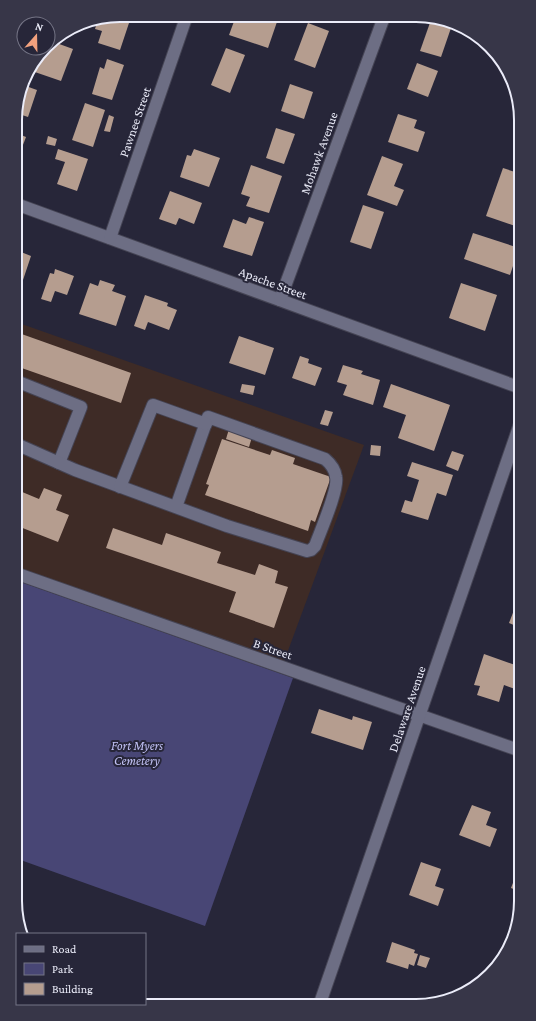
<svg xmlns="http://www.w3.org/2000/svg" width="536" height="1021" viewBox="0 0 536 1021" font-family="'Crimson Pro',serif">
  <rect width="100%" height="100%" fill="#272639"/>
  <polygon fill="#3e2b26" points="16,322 364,445 282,667 15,573"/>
  <polygon fill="#484675" points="15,580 293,678 205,926 15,858"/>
  <g fill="#b59d8f">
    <polygon points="118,15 130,20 120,50 98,43 102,31 95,29 98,19"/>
    <polygon points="236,16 279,16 268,48 229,35"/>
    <polygon points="432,17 436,17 452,25 441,57 420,51"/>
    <polygon points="308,23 329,31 315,68 294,60"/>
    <polygon points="51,41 73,49 61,81 29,70 46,48 48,48 48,45"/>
    <polygon points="226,48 245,55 230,93 211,85"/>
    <polygon points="107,59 124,65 112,100 92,94 100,67 104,69"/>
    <polygon points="417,63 438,71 428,97 407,89"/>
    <polygon points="290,84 313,92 304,119 281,111"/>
    <polygon points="23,85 37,90 28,117 16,113 16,107"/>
    <polygon points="85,103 105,110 93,147 72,140"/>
    <polygon points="398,114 417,120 414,128 425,132 418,152 388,142"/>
    <polygon points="109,115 114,117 110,132 104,131"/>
    <polygon points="276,128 295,134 284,164 266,158"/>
    <polygon points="16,133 26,137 18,158 16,157"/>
    <polygon points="48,136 57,139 55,146 46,144"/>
    <polygon points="58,149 88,159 77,191 57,184 65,162 55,159"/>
    <polygon points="194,149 220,158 209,187 180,177 187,155 191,156"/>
    <polygon points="382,156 403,164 394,186 404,190 397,206 367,195"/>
    <polygon points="251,165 282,176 269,213 246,206 250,197 241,194"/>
    <polygon points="503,168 521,174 521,228 486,216"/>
    <polygon points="170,191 202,203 194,224 179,218 176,225 159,219"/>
    <polygon points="363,205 384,212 371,249 350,242"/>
    <polygon points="249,217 264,222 252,256 223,247 233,219 246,224"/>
    <polygon points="473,233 519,248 510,275 464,259"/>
    <polygon points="16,250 31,256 22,283 16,281"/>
    <polygon points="55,269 74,276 67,295 55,291 51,302 41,299 50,273 54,274"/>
    <polygon points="100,280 115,285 112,291 126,296 116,326 79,314 90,283 98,286"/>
    <polygon points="461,283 497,295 485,331 449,318"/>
    <polygon points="145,295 168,303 167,306 177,310 169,330 148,322 145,330 134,326"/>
    <polygon points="16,332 131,373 121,403 16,366 20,355 16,354"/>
    <polygon points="239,336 274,348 265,375 229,363"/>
    <polygon points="300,356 309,359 308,363 322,368 315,386 292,378"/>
    <polygon points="343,365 363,371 361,374 380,380 373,405 343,395 347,385 337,382"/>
    <polygon points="242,384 255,386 253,395 240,392"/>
    <polygon points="391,384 450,405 434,451 398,438 406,415 383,407"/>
    <polygon points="325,410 333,412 328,426 320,424"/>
    <polygon points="229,429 252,437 249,447 226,439"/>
    <polygon points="222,439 270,455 272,450 295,458 293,464 331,477 315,522 311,520 308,531 205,495 209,485 206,484"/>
    <polygon points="371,445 381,446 380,456 370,455"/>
    <polygon points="452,451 464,455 458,471 446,466"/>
    <polygon points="412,462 453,475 446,496 437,493 428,520 401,512 405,500 412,502 419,480 407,476"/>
    <polygon points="44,488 62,495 56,510 69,515 58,542 15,525 15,489 39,499"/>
    <polygon points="113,528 162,545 166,533 221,552 217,563 255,575 259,564 278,571 275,583 288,587 274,628 229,612 236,592 106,548"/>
    <polygon points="516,605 521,606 521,628 509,623"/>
    <polygon points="484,654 521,667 521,672 515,689 504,685 499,702 477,695 480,686 474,685"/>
    <polygon points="319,709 352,720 353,716 372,722 363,750 311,733"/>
    <polygon points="472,805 491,812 486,825 497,829 490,847 459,835"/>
    <polygon points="421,862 441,869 435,886 444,889 438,906 409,895"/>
    <polygon points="516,875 521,877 521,892 511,888"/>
    <polygon points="392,942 415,950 414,953 418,954 414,966 409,964 408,969 386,962"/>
    <polygon points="420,955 430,958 426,968 417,965"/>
  </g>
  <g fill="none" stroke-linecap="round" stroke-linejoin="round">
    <g stroke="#454454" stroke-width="14">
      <g id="minor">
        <polyline points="16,204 521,388"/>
        <polyline points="110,238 187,15"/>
        <polyline points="280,300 384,17"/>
        <polyline points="16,381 81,407 59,463"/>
        <path d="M16,444L75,470L227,526L307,551L311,550L315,546C320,532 339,489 336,477C335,469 331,464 325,459L208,417L176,507"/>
        <polyline points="120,487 153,405 206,424"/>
        <polyline points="15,573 521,751"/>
        <polyline points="319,1006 521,421"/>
      </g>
    </g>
    <use href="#minor" stroke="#6d6e84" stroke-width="12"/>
  </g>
  <g text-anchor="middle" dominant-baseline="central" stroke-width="4" stroke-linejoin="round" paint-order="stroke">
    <g font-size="13" fill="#ebecf9" stroke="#272639">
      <text transform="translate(135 122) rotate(-71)">Pawnee Street</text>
      <text transform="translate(319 153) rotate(-70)">Mohawk Avenue</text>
      <text transform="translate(273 283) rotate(20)">Apache Street</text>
      <text transform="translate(273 649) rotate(19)">B Street</text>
      <text transform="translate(407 709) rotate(-71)">Delaware Avenue</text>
    </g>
    <g font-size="13" font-style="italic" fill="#c1c1f4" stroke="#272639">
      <text x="137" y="745">Fort Myers<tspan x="137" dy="15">Cemetery</tspan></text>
    </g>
  </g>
  <path d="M0 0H536V1021H0ZM120 22H416A98 98 0 0 1 514 120V901A98 98 0 0 1 416 999H120A98 98 0 0 1 22 901V120A98 98 0 0 1 120 22Z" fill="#373648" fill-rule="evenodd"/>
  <path fill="none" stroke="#ebecf9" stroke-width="2" d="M120 22H416A98 98 0 0 1 514 120V901A98 98 0 0 1 416 999H120A98 98 0 0 1 22 901V120A98 98 0 0 1 120 22Z"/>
  <rect x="16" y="933" width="130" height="72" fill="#272639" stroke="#757586"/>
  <rect x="24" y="946" width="20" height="6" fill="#6d6e84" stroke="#757586"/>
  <text x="52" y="953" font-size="12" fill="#ebecf9">Road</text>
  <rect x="24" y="963" width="20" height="12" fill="#484675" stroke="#757586"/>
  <text x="52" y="973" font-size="12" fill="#ebecf9">Park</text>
  <rect x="24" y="983" width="20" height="12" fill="#b59d8f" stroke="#757586"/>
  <text x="52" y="993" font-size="12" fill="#ebecf9">Building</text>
  <g transform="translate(36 36) rotate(20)"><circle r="19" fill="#272639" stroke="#757586"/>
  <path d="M0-3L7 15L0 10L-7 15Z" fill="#f2a17e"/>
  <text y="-6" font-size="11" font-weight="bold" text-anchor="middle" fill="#ebecf9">N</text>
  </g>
</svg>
